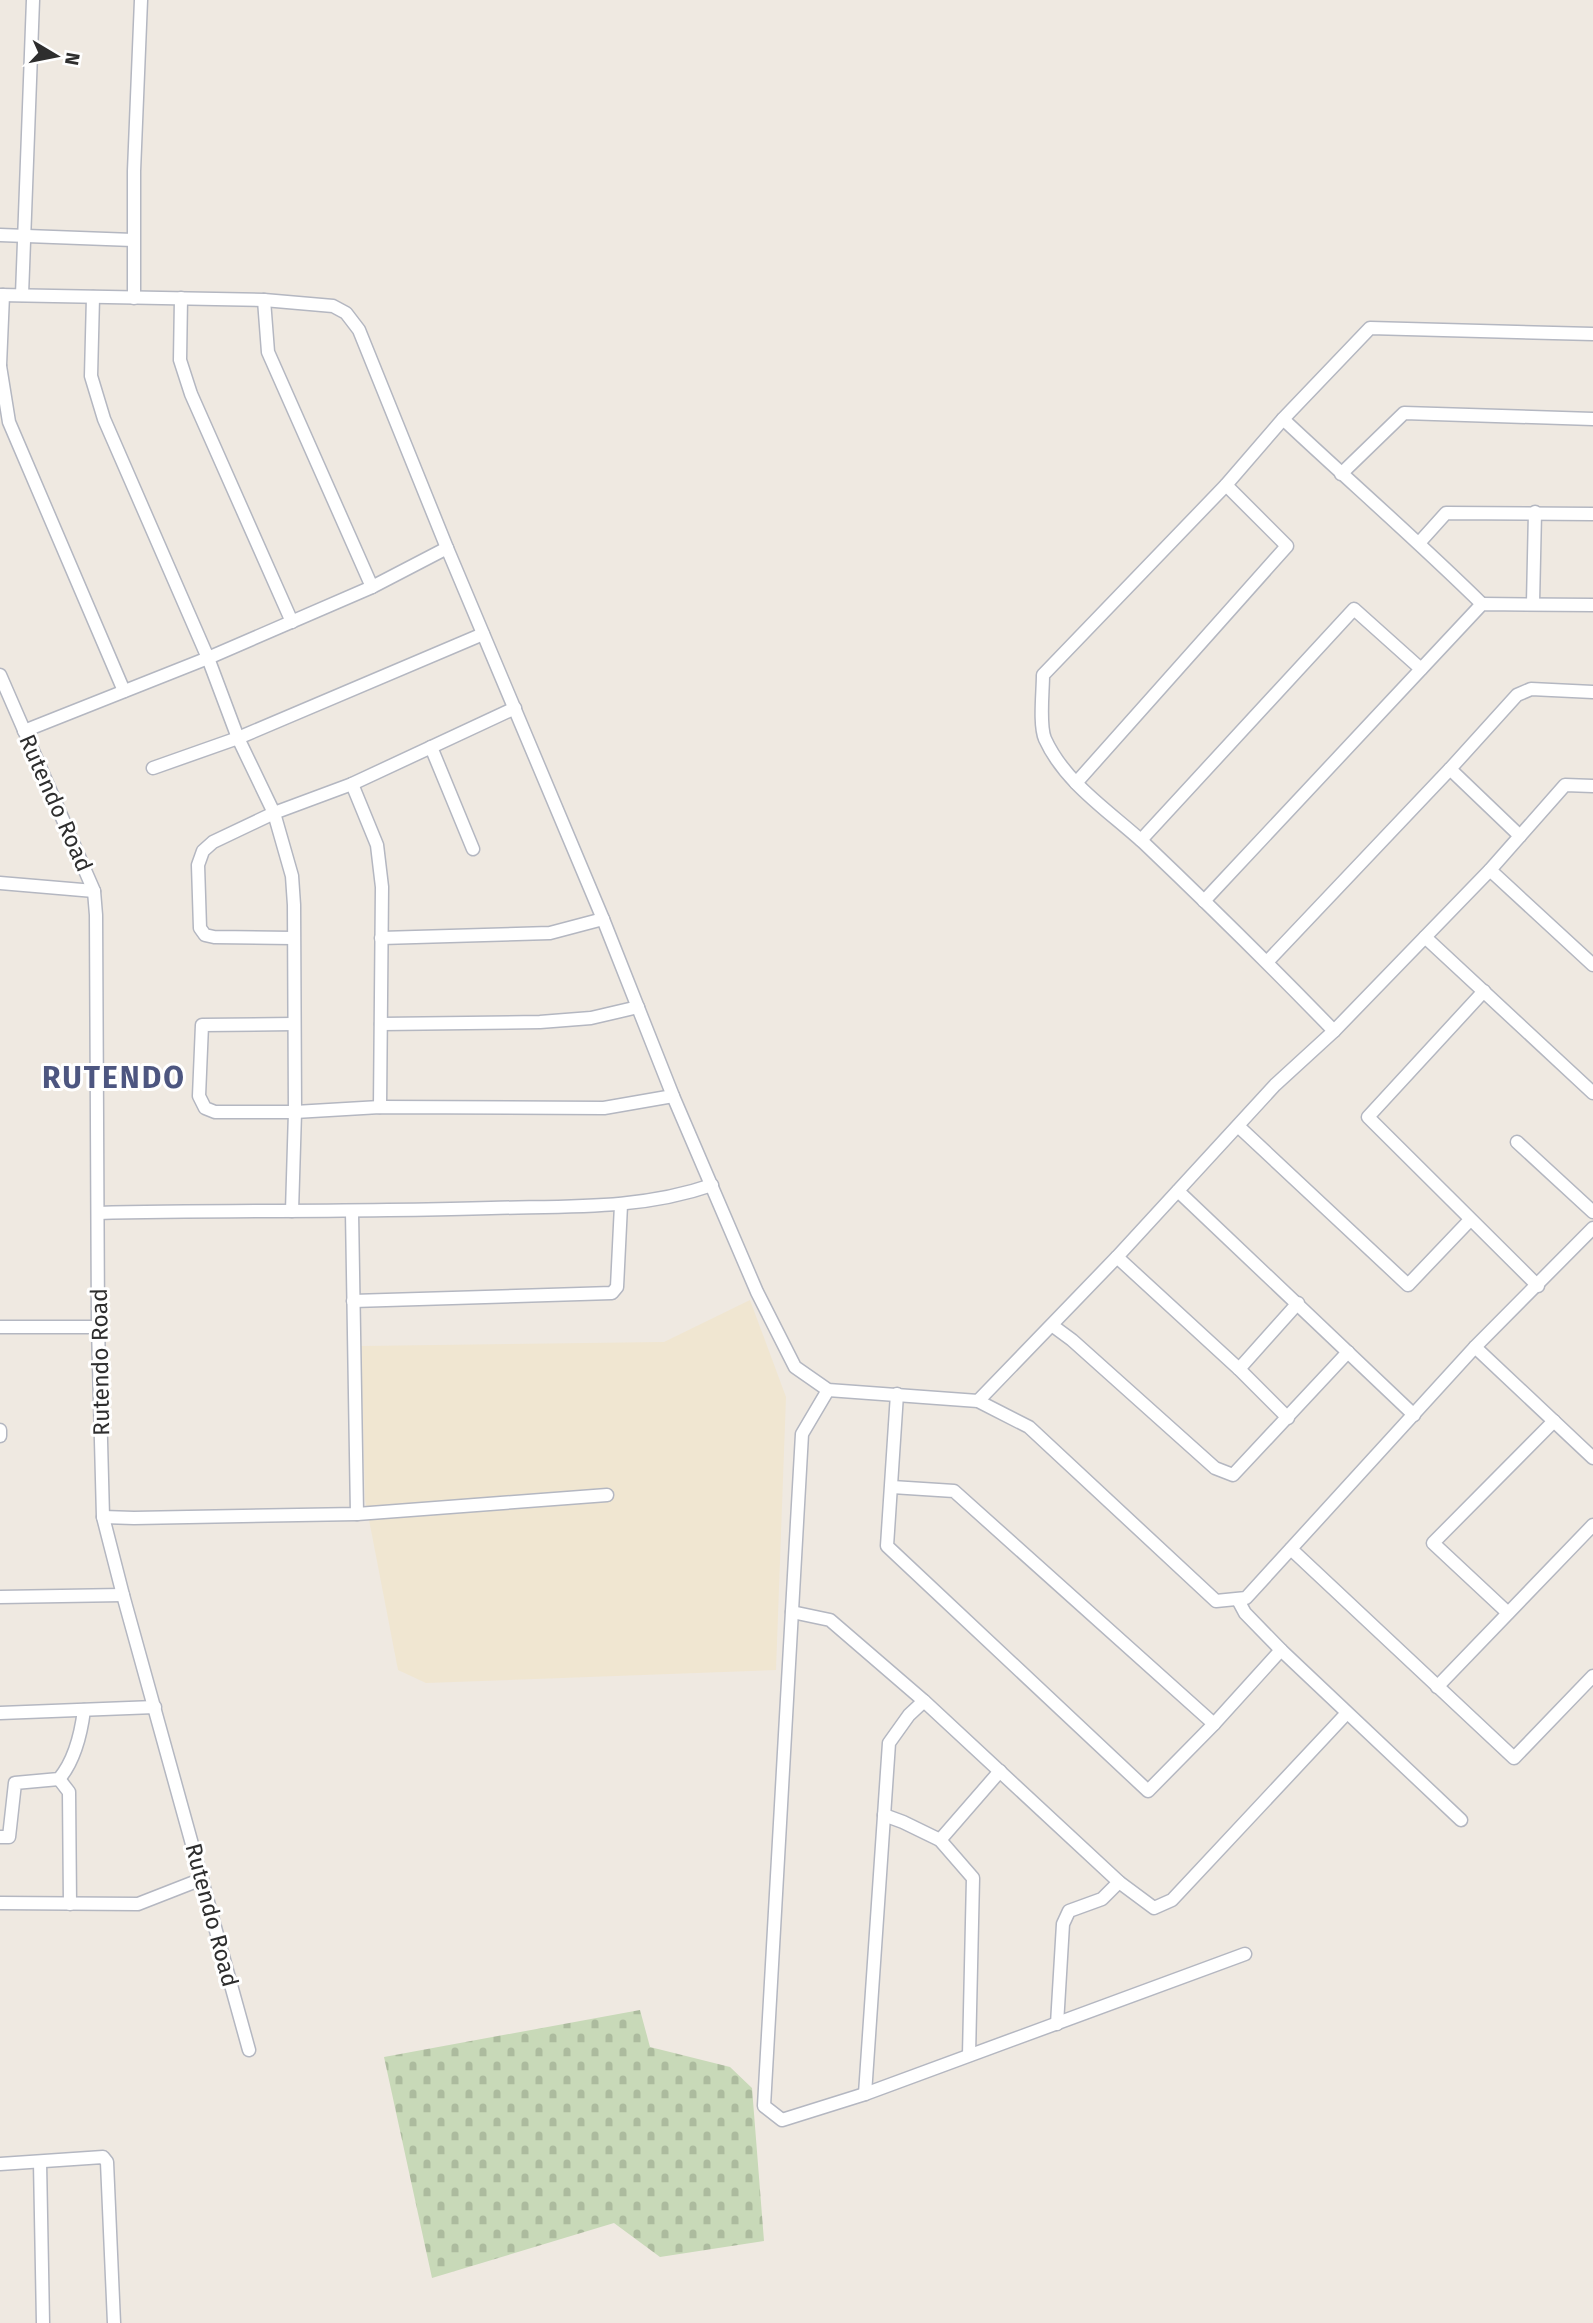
<svg xmlns="http://www.w3.org/2000/svg" width="1593" height="2323" viewBox="0 0 1593 2323" font-family="'Fira Sans',sans-serif">
  <defs>
    <pattern id="cemetery-stones" width="16" height="16" patternUnits="userSpaceOnUse" patternTransform="scale(1.75)"><rect width="16" height="16" fill="#c8d9b8"/><path d="M2 7V4a2 2 0 0 1 4 0v3zM10 15v-3a2 2 0 0 1 4 0v3z" fill="#acbb9e"/></pattern>
  </defs>
  <rect width="100%" height="100%" fill="#efe9e1"/>
  <polygon fill="#f0e6d1" points="750,1300 786,1397 776,1670 426,1683 398,1670 365,1499 361,1346 664,1342"/>
  <polygon fill="url(#cemetery-stones)" points="640,2010 650,2047 730,2067 752,2088 764,2241 660,2257 614,2223 432,2278 384,2057"/>
  <g fill="none" stroke-linecap="round" stroke-linejoin="round">
    <g stroke="#b4b7c1" stroke-width="15">
      <g id="minor">
        <polyline points="0,235 133,240"/>
        <polyline points="0,295 264,300 333,306 346,313 359,330 447,548 603,919 673,1096 757,1292 795,1367 828,1390 978,1401 1029,1427 1216,1601 1246,1598 1475,1347 1593,1228"/>
        <polyline points="22,295 33,0"/>
        <polyline points="93,297 91,376 104,419 208,658 238,738 274,813 292,876 294,905 295,1112 292,1211"/>
        <polyline points="134,298 134,171 141,0"/>
        <polyline points="181,298 180,360 191,394 292,622"/>
        <polyline points="264,300 268,352 372,587"/>
        <polyline points="0,365 3,295"/>
        <polyline points="0,366 9,422 124,691"/>
        <path d="M1283,419C1349,481 1417,540 1482,604"/>
        <polyline points="1341,474 1404,413 1593,419"/>
        <polyline points="1419,543 1446,513 1593,514"/>
        <polyline points="1533,603 1535,512"/>
        <polyline points="0,675 94,891 96,915 98,1327 103,1517 123,1595 249,2050"/>
        <polyline points="24,731 208,658 372,587 447,548"/>
        <polyline points="431,747 473,849"/>
        <polyline points="153,768 238,738 483,634"/>
        <polyline points="1450,769 1520,836"/>
        <polyline points="1076,783 1287,546 1226,485"/>
        <polyline points="352,784 377,845 382,887 380,1107"/>
        <polyline points="1141,840 1354,609 1421,669"/>
        <polyline points="1490,870 1593,965"/>
        <polyline points="0,883 94,891"/>
        <polyline points="1204,901 1482,604 1593,605"/>
        <polyline points="1425,937 1593,1093"/>
        <polyline points="293,938 214,937 205,935 200,928 198,865 203,851 213,842 274,813 352,784 515,708"/>
        <polyline points="381,938 550,933 603,919"/>
        <polyline points="1267,962 1450,769 1517,695 1531,689 1593,692"/>
        <polyline points="1484,991 1368,1117 1538,1286"/>
        <polyline points="294,1024 202,1025 199,1096 205,1108 215,1112 295,1112 380,1107 604,1108 673,1096"/>
        <polyline points="381,1024 540,1022 591,1018 638,1007"/>
        <path d="M1334,1031C1272,967 1208,904 1144,843C1109,811 1065,783 1045,739C1039,725 1043,692 1043,675L1226,485L1283,419L1370,328L1593,334"/>
        <polyline points="1238,1126 1408,1285 1470,1220"/>
        <polyline points="1517,1142 1593,1212"/>
        <polyline points="1178,1191 1414,1415"/>
        <polyline points="352,1212 357,1514"/>
        <path d="M98,1213C229,1210 360,1212 491,1208C566,1206 640,1210 712,1185"/>
        <polyline points="1117,1257 1239,1369 1288,1418"/>
        <polyline points="353,1301 612,1293 617,1287 621,1205"/>
        <polyline points="1053,1326 1072,1340 1215,1468 1233,1475 1348,1352"/>
        <polyline points="0,1327 98,1327"/>
        <polyline points="1475,1347 1593,1458"/>
        <polyline points="1239,1369 1298,1303"/>
        <polyline points="828,1390 802,1434 764,2106 782,2120 865,2094 1245,1954"/>
        <polyline points="897,1394 887,1546 1148,1791 1214,1724 1281,1650"/>
        <polyline points="978,1401 1117,1257 1275,1085 1334,1031 1490,870 1565,785 1593,786"/>
        <polyline points="0,1430 0,1436"/>
        <polyline points="892,1487 954,1491 1214,1724"/>
        <polyline points="103,1517 134,1518 357,1514 607,1495"/>
        <polyline points="1291,1549 1514,1758 1593,1676"/>
        <polyline points="0,1597 123,1595"/>
        <polyline points="1238,1600 1245,1613 1281,1650 1461,1820"/>
        <polyline points="792,1612 830,1620 924,1701 1119,1882 1154,1908 1172,1900 1346,1714"/>
        <polyline points="1508,1613 1433,1543 1554,1421"/>
        <polyline points="1437,1687 1593,1525"/>
        <polyline points="0,1713 155,1707"/>
        <polyline points="59,1779 69,1792 70,1904"/>
        <polyline points="884,1815 903,1822 940,1840 973,1878 969,2055"/>
        <path d="M0,1837H9L15,1783L59,1779C75,1760 81,1734 84,1710"/>
        <polyline points="940,1840 1000,1771"/>
        <polyline points="0,1903 138,1904 202,1879"/>
        <polyline points="1057,2024 1063,1924 1069,1911 1102,1899 1119,1882"/>
        <polyline points="865,2094 889,1743 909,1715 924,1701"/>
        <polyline points="40,2162 43,2323"/>
        <polyline points="0,2164 103,2157 107,2162 114,2323"/>
      </g>
    </g>
    <use href="#minor" stroke="#fff" stroke-width="12"/>
  </g>
  <g text-anchor="middle" dominant-baseline="central" stroke-width="6" stroke-linejoin="round" paint-order="stroke">
    <g font-size="23" fill="#2e2e2e" stroke="#fff">
      <text transform="translate(56 803) rotate(66)">Rutendo Road</text>
      <text transform="translate(100 1362) rotate(-91)">Rutendo Road</text>
      <text transform="translate(212 1915) rotate(75)">Rutendo Road</text>
    </g>
    <g font-size="30" font-weight="bold" letter-spacing="2" fill="#4d5680" stroke="#fff">
      <text x="114" y="1078">RUTENDO</text>
    </g>
  </g>
  <g transform="translate(56 56) rotate(100)" stroke="#ffffff" stroke-width="5" paint-order="stroke">
  <path d="M0-5L12 26L0 18L-12 26Z" fill="#2e2e2e"/>
  <text y="-10" font-size="19" font-weight="bold" text-anchor="middle" fill="#2e2e2e">N</text>
  </g>
</svg>
